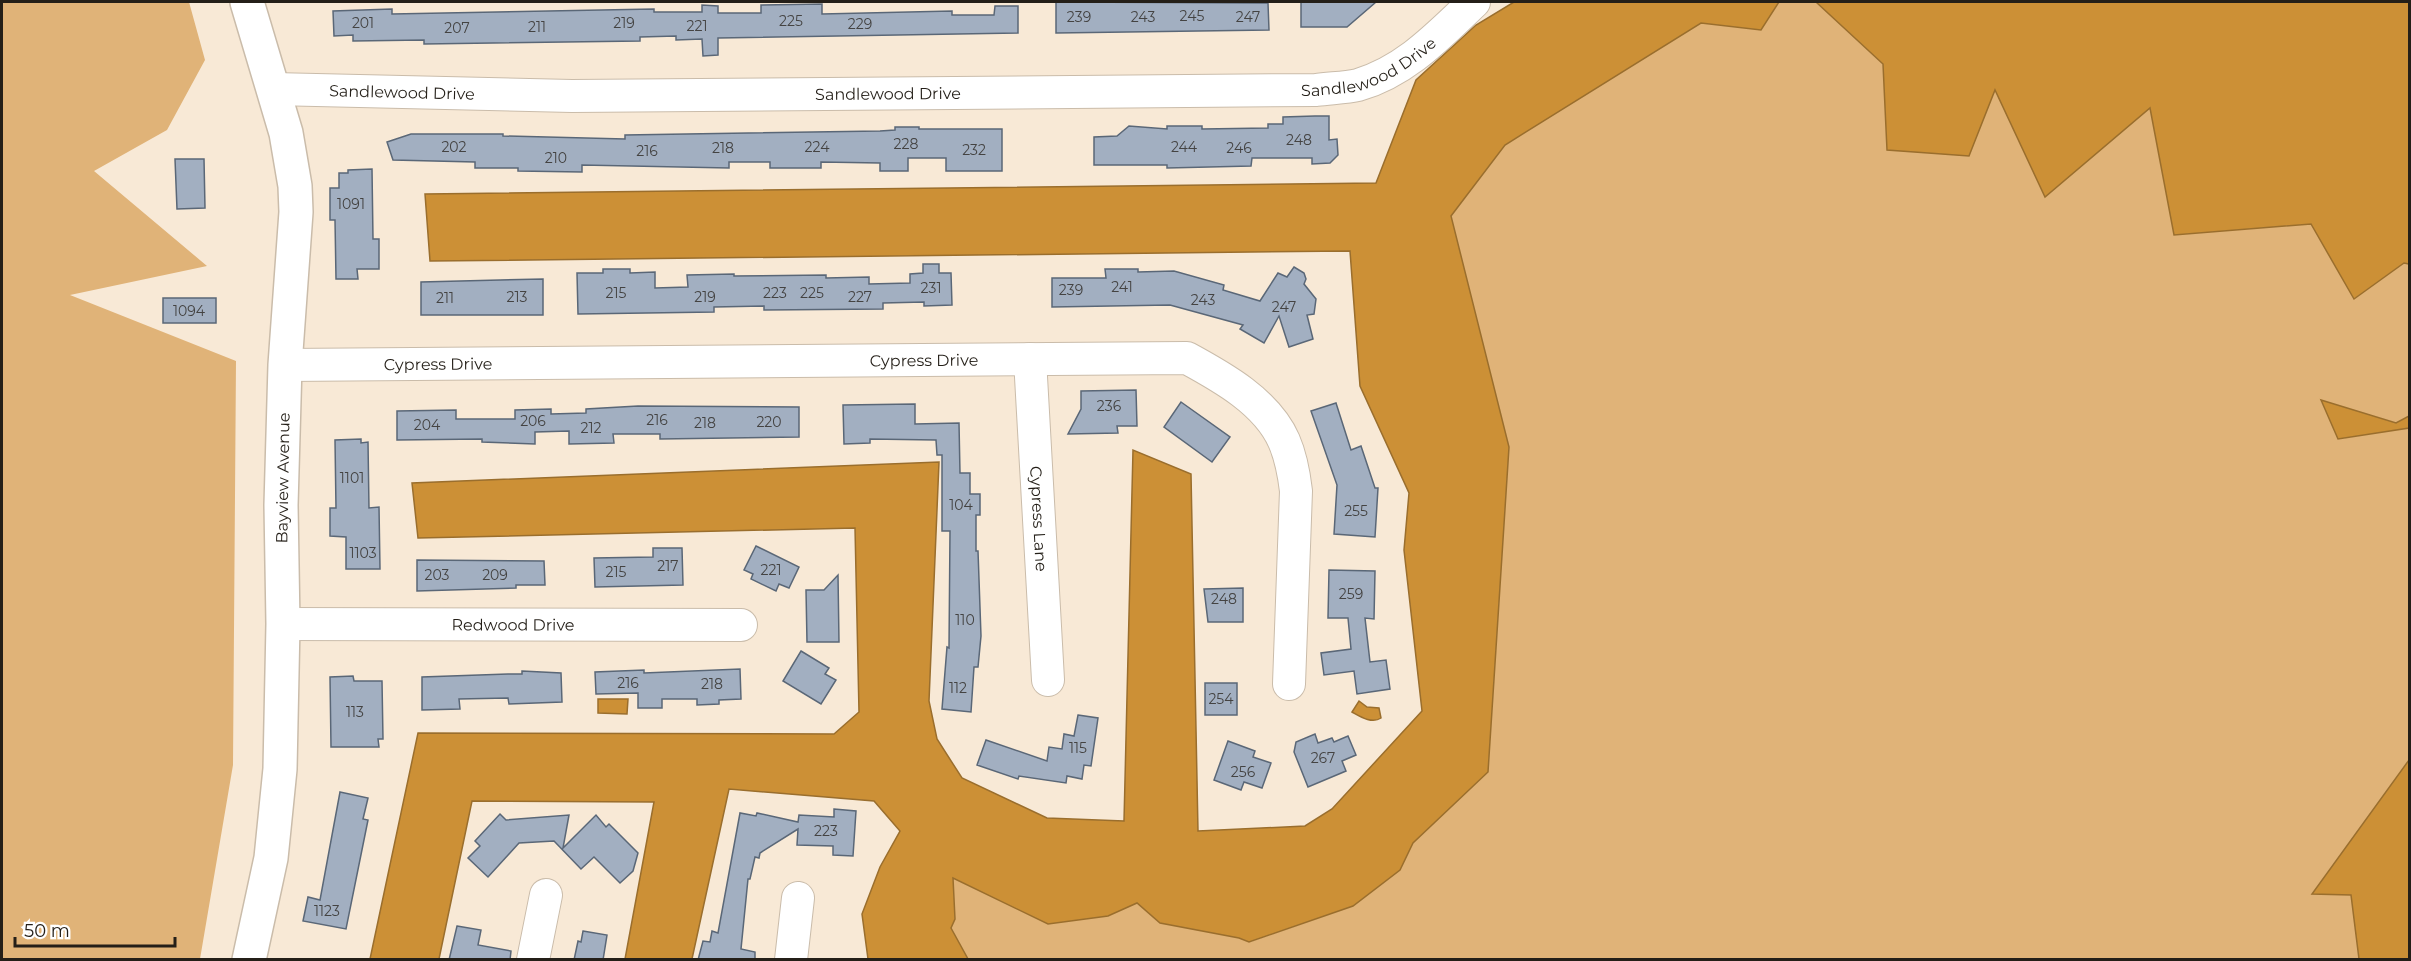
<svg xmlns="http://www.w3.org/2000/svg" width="2411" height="961" viewBox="0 0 2411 961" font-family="Montserrat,sans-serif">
  <rect width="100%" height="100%" fill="#f8e9d6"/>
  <g fill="#e0b378">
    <polygon points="2,2 189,2 205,60 167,130 94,171 207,266 70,295 236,361 233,765 200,959 2,959"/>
    <polygon points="1779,2 1816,2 1883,64 1887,150 1995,90 2150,108 2174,235 2311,224 2354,299 2404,263 2409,264 2409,416 2397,423 2321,401 2339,439 2409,428 2409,760 2312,894 2351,895 2359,959 968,960 951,928 955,919 953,878 1048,924 1108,916 1137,903 1160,923 1239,938 1250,942 1353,906 1400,870 1413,843 1488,772 1509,447 1451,216 1505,145 1701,23 1761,30"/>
  </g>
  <g fill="#cc9036" stroke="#9a6e2d" stroke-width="1.5">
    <polygon points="1514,2 1779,2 1761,30 1701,23 1505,145 1451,216 1509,447 1488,772 1413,843 1400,870 1353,906 1249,942 1239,938 1160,923 1137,903 1108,916 1048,924 953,878 955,919 951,928 968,959 868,959 862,914 880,867 900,831 874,801 729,789 692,959 625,959 654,802 472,801 439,959 370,959 418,733 834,734 859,712 855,528 418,538 412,483 939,462 929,701 937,739 962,778 1047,818 1124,821 1133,450 1191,474 1198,831 1305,826 1332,809 1422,711 1404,550 1409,493 1360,386 1350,251 430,261 425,194 1376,183 1416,80 1476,25"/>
    <polygon points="1816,2 2409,2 2409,264 2404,263 2354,299 2311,224 2174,235 2150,108 2045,197 1995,90 1969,156 1887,150 1883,64"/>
    <polygon points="2321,400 2396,423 2409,416 2409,428 2338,439"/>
    <polygon points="598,699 628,699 627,714 598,713"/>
    <path d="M1359,701L1367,707L1379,708L1381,718C1372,724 1361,717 1352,712Z"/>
    <polygon points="2409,760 2409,959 2359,959 2351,895 2312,894"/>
  </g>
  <g fill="#a2afc1" stroke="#5a6777" stroke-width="1.5">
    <polygon points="1056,2 1268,3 1269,30 1056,33"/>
    <polygon points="1301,2 1376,2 1347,27 1301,27"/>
    <polygon points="822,4 822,14 952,11 952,15 994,15 995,6 1018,6 1018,33 718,38 718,55 703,56 702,39 676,40 676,36 640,37 640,41 424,44 424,40 353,41 353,35 334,36 333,11 392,9 392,14 654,9 654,12 702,12 702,5 718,6 718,13 761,13 761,5"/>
    <polygon points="1315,116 1329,116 1329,140 1337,139 1338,155 1330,163 1312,164 1312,158 1252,158 1251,166 1167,168 1167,165 1094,165 1094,137 1117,136 1129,126 1167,129 1167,126 1202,126 1202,129 1268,128 1268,124 1283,124 1283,117"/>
    <polygon points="895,127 919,127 919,129 1002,129 1002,171 946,171 946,158 908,158 908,171 880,171 880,163 821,162 821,168 770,168 770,162 729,162 729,168 582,165 582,172 518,171 518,168 475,168 475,162 393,160 387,142 411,134 503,134 503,136 625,139 625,135 880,131 895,130"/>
    <polygon points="175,159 204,159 205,208 177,209"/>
    <polygon points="372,169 373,239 379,239 379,269 357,269 358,279 336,279 335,220 330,220 330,188 339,188 339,173 348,173 348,170"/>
    <polygon points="923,264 939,264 939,273 951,273 952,305 924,306 924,302 883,303 883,309 764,310 764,306 714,307 714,312 578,314 577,273 603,273 603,269 630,269 630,273 655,272 655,288 688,287 687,275 734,274 734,276 826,275 826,278 869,277 869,284 910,283 910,274 923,273"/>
    <polygon points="1294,267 1304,273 1306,279 1304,284 1316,299 1314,314 1307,315 1313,339 1289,347 1279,316 1264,343 1240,329 1243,325 1170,305 1052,307 1052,278 1106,278 1105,269 1138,269 1138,272 1174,271 1224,285 1223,290 1260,301 1278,273 1287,277"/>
    <polygon points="543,279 543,315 421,315 421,282"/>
    <rect x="163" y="298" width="53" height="25"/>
    <polygon points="1136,390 1137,426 1117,426 1118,433 1068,434 1081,409 1081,391"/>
    <polygon points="1181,402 1230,437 1212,462 1164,427"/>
    <polygon points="1336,403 1351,450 1361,446 1375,488 1378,488 1375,537 1334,534 1337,485 1311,411"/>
    <polygon points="915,404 915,424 959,423 960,473 970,473 970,494 980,494 980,515 976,515 976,551 978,551 981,636 978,667 974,667 971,712 942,709 947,647 949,648 950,531 942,531 942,455 937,455 936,440 870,439 870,443 844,444 843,405"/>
    <polygon points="638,406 799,407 799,437 660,439 660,434 613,434 614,443 569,444 569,431 535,432 535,444 482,442 482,439 397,440 397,411 456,410 456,419 515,419 515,410 551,409 551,414 586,413 586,409"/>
    <polygon points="361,439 361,443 368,442 369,508 379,507 380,569 346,569 346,537 330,536 330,508 336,508 335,440"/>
    <polygon points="756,546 799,567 789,588 779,584 776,591 751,579 753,574 744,570"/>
    <polygon points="653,548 682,548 683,585 595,587 594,558 653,557"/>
    <polygon points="417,560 544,561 545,585 516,585 516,588 417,591"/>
    <polygon points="1329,570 1375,571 1374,619 1365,618 1370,662 1386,660 1390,689 1357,694 1354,671 1324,675 1321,653 1351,649 1348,618 1328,618"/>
    <polygon points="838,575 839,642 807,642 806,590 824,590"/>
    <polygon points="1243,588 1243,622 1208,622 1204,589"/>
    <polygon points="801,651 829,668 825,674 836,680 821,704 783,681"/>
    <polygon points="740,669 741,699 719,700 719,704 697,705 697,699 662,699 662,708 638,708 638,693 596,694 595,672 644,670 644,673"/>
    <polygon points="522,671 561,673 562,702 509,704 508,698 459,699 460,709 422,710 422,677 508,674 522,674"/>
    <polygon points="353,676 354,681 382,681 383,739 378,739 379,747 331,747 330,677"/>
    <rect x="1205" y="683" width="32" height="32"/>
    <polygon points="1078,715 1098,718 1091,766 1084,765 1082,779 1067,776 1066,783 1019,776 1018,779 977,765 986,740 1047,761 1049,747 1062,749 1064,734 1074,736"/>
    <polygon points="1315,734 1318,743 1332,738 1334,742 1348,736 1356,755 1342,761 1346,771 1308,787 1294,752 1296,742"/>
    <polygon points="1228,741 1255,751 1253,757 1271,763 1262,788 1244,782 1241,790 1214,780"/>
    <polygon points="340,792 368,798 363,819 368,820 346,929 303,921 308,897 320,900"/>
    <polygon points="834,809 856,811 853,856 833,855 833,846 797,845 798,829 760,853 759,858 755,857 750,879 748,879 741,949 755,952 755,960 698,960 703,941 710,942 712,931 718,933 740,813 756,816 757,813 798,822 799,815 834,817"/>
    <polygon points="500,814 506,820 569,815 563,848 596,815 606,827 609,824 638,853 633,871 620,883 594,857 581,869 554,841 519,843 488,877 468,858 480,846 475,841"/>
    <polygon points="457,926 481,930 478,945 511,951 510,960 449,960"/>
    <polygon points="583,931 607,935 603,960 574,960 578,941 581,942"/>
  </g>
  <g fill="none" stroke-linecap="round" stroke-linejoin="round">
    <g stroke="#cabcaa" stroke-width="34">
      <g id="minor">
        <path id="s1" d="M273,89L572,96L1316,90C1329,88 1345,88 1358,85C1406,71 1439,35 1474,2"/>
        <path id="s2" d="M1030,359L1048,680"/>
        <path id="s3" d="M285,365L1187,358C1222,377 1267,402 1284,441C1291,457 1294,474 1296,491L1289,684"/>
        <path id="s4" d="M283,624L741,625"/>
        <polyline points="533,960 546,895"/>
        <polyline points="791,960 798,898"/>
      </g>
    </g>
    <g stroke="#cabcaa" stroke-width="36">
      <polyline id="major" points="247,2 286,133 295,186 296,212 285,365 281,505 283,624 280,769 271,858 249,960"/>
    </g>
    <use href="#minor" stroke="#fff" stroke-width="32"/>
    <use href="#major" stroke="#fff" stroke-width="33"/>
  </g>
  <g text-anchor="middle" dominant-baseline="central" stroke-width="4.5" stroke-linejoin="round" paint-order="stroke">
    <g font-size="14" fill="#444342">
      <text x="1192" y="16">245</text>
      <text x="1079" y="17">239</text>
      <text x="1143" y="17">243</text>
      <text x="1248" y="17">247</text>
      <text x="791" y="21">225</text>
      <text x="363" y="23">201</text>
      <text x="624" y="23">219</text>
      <text x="860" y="24">229</text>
      <text x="697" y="26">221</text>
      <text x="537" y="27">211</text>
      <text x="457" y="28">207</text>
      <text x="1299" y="140">248</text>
      <text x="906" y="144">228</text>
      <text x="454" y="147">202</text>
      <text x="817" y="147">224</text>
      <text x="1184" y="147">244</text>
      <text x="723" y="148">218</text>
      <text x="1239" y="148">246</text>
      <text x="974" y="150">232</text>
      <text x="647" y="151">216</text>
      <text x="556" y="158">210</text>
      <text x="351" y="204">1091</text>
      <text x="1122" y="287">241</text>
      <text x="931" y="288">231</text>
      <text x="1071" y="290">239</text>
      <text x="616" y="293">215</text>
      <text x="775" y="293">223</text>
      <text x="812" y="293">225</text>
      <text x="517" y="297">213</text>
      <text x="705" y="297">219</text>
      <text x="860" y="297">227</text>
      <text x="445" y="298">211</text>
      <text x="1203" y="300">243</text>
      <text x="1284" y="307">247</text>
      <text x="189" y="311">1094</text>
      <text x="1109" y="406">236</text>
      <text x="657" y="420">216</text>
      <text x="533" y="421">206</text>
      <text x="769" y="422">220</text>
      <text x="705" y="423">218</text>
      <text x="427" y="425">204</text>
      <text x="591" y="428">212</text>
      <text x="352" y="478">1101</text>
      <text x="961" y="505">104</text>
      <text x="1356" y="511">255</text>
      <text x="363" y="553">1103</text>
      <text x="668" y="566">217</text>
      <text x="771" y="570">221</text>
      <text x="616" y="572">215</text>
      <text x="437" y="575">203</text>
      <text x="495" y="575">209</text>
      <text x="1351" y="594">259</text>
      <text x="1224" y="599">248</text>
      <text x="965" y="620">110</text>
      <text x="628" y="683">216</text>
      <text x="712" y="684">218</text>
      <text x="958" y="688">112</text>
      <text x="1221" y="699">254</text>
      <text x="355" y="712">113</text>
      <text x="1078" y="748">115</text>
      <text x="1323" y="758">267</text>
      <text x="1243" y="772">256</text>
      <text x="826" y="831">223</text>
      <text x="327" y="911">1123</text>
    </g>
    <g font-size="16" fill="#241f18" stroke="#fff">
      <text stroke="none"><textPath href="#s1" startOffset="1101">Sandlewood Drive</textPath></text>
      <text stroke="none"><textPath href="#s1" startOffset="129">Sandlewood Drive</textPath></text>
      <text stroke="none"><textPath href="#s1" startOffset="615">Sandlewood Drive</textPath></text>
      <text stroke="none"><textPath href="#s3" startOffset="639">Cypress Drive</textPath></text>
      <text stroke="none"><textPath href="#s3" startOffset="153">Cypress Drive</textPath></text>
      <text transform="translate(283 478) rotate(-89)">Bayview Avenue</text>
      <text stroke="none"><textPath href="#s2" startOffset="160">Cypress Lane</textPath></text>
      <text stroke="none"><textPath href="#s4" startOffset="230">Redwood Drive</textPath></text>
    </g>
  </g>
  <rect width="2411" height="961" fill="none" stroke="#241f18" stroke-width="6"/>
  <path d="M15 937v9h160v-9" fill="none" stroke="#241f18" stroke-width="3"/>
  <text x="24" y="937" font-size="18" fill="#241f18" stroke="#ffffff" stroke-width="4.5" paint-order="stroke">50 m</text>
</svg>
